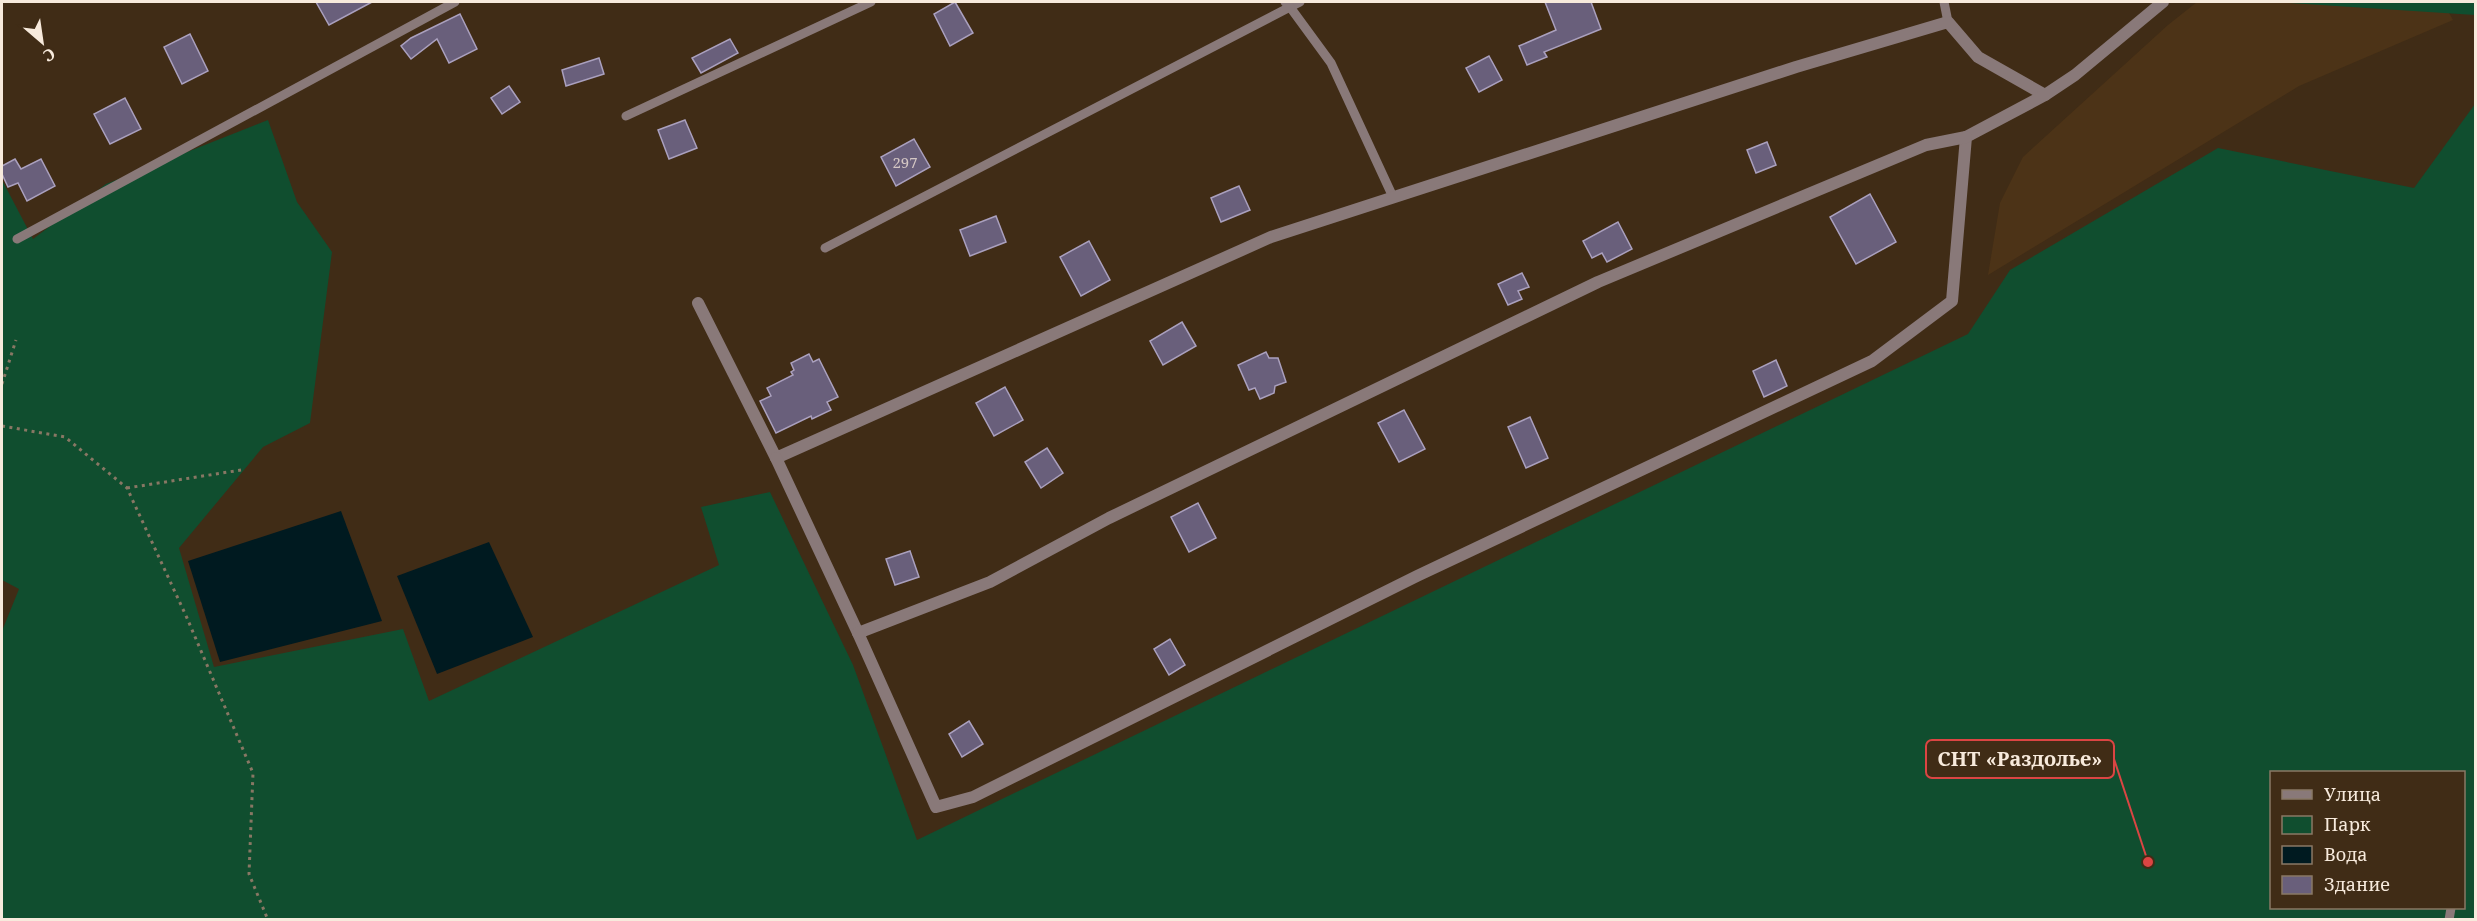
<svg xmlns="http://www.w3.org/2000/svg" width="2477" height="921" viewBox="0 0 2477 921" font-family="'Noto Serif',serif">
  <rect width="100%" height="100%" fill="#402c16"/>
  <polygon fill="#4c3317" points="2197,2 2443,2 2453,20 2299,86 1988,275 2000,203 2023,157 2168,25"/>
  <g fill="#104e2f" fill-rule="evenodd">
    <polygon points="2275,2 2475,2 2475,15"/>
    <path d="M2475,104V919H2V631L19,589L2,580V180L33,239L106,184L268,120L297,202L332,252L310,423L263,447L179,548L214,667L403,629L429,701L719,565L701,507L770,492L853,665L917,840L1968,334L2010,270L2218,148L2414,188ZM2272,772H2464V908H2272Z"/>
  </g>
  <g fill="#001a20">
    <polygon points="341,511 382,621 220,662 188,561"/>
    <polygon points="489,542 533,637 437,674 397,576"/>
  </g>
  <g fill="#695f7b" stroke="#aaa0be" stroke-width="1.5">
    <polygon points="316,2 372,2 329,25"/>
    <polygon points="955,2 973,33 950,46 934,14"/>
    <polygon points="1545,2 1591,2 1601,29 1544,52 1547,57 1527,65 1519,46 1556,30"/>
    <polygon points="460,14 477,49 449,63 437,39 411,59 401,46 411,38"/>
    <polygon points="190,34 208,71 182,84 164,47"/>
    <polygon points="730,39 738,53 701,73 692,58"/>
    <polygon points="1489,56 1502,80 1479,92 1466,68"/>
    <polygon points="599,58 604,74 566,86 562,70"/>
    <polygon points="509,86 520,102 502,114 491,98"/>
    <polygon points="125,98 141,129 110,144 94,114"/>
    <polygon points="685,120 697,148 669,159 658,130"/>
    <polygon points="914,139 930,167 896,186 881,157"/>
    <polygon points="1767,142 1776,165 1756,173 1747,150"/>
    <polygon points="15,159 21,169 41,159 55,186 27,201 18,183 8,187 2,174 2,166"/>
    <polygon points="1239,186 1250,210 1221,222 1211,198"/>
    <polygon points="1870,194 1896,242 1856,264 1830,217"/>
    <polygon points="996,216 1006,242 970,256 960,230"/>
    <polygon points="1618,222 1632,249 1607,262 1602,253 1592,258 1583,241"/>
    <polygon points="1089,241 1110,280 1081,296 1060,257"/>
    <polygon points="1522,273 1529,287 1518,291 1522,299 1508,305 1498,284"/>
    <polygon points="1182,322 1196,346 1163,365 1150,341"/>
    <polygon points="1266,352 1269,358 1278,358 1286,382 1275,386 1274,393 1260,399 1255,388 1249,390 1238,365"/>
    <polygon points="809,354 813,362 819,359 838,397 827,402 831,410 812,419 811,416 776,433 760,401 771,396 767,388 793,375 791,372 794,370 791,363"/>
    <polygon points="1776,360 1787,386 1764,397 1753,371"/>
    <polygon points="1005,387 1023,420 994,436 976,403"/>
    <polygon points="1404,410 1425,449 1399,462 1378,423"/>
    <polygon points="1530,417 1548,458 1526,468 1508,427"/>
    <polygon points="1047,448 1063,473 1041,488 1025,462"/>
    <polygon points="1198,503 1216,538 1189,552 1171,517"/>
    <polygon points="910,551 919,577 895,585 886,559"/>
    <polygon points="1170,639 1185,665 1169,675 1154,649"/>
    <polygon points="969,721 983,744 962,757 949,734"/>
  </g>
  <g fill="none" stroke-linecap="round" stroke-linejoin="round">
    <g stroke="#887764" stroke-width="3" stroke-dasharray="3 4.5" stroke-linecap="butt">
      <polyline points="2,384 16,340"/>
      <polyline points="2,426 65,437 127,488 187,618 253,773 249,874 268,920"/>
      <polyline points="127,488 241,470"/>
    </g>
    <g stroke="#897979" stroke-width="9">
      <polyline points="1300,2 1290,7 1331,63 1393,197"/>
      <polyline points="1944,2 1948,22"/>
      <polyline points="626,116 871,2"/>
      <polyline points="17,239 455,2"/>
      <polyline points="825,248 1290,7 1285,2"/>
      <polyline points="2449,920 2451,908"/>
    </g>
    <g stroke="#897979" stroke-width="12">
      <polyline points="698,303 776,458 1271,237 1796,67 1948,22 1978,57 2045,95"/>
      <polyline points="776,458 858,633 936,807 973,797 1417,576 1872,361 1952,301 1966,137 2045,95 2075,75 2163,2"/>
      <polyline points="858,633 990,582 1109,518 1598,282 1926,145 1966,137"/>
    </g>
  </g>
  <g text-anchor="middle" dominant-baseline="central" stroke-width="4.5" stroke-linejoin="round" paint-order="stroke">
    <g font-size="15" fill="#d4c7c4">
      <text x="905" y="162">297</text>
    </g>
  </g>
  <path fill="none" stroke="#db4543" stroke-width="2" d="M2148 862L2114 759"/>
  <circle fill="#db4543" stroke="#402c16" stroke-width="2" cx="2148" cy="862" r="6"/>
  <rect fill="#402c16" stroke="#db4543" stroke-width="2" x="1926" y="740" width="188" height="38" rx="6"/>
  <g font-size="20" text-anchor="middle" font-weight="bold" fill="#f7eadc">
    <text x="2020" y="766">СНТ «Раздолье»</text>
  </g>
  <rect width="2477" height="921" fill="none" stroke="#f7eadc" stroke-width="6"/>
  <rect x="2270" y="771" width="195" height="138" fill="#402c16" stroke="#897865" stroke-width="1.5"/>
  <rect x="2282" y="790" width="30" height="9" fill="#897979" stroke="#897865" stroke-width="1.5"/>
  <text x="2324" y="801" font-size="18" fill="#f7eadc">Улица</text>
  <rect x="2282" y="816" width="30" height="18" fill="#104e2f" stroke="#897865" stroke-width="1.5"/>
  <text x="2324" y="831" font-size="18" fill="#f7eadc">Парк</text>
  <rect x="2282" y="846" width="30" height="18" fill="#001a20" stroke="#897865" stroke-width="1.5"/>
  <text x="2324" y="861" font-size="18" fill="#f7eadc">Вода</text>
  <rect x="2282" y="876" width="30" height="18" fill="#695f7b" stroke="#897865" stroke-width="1.5"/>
  <text x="2324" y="891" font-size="18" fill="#f7eadc">Здание</text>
  <g transform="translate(42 42) rotate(151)" stroke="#402c16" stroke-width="4.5" paint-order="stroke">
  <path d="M0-4.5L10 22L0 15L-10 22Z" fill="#f7eadc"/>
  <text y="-9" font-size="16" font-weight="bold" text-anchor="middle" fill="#f7eadc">С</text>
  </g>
</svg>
